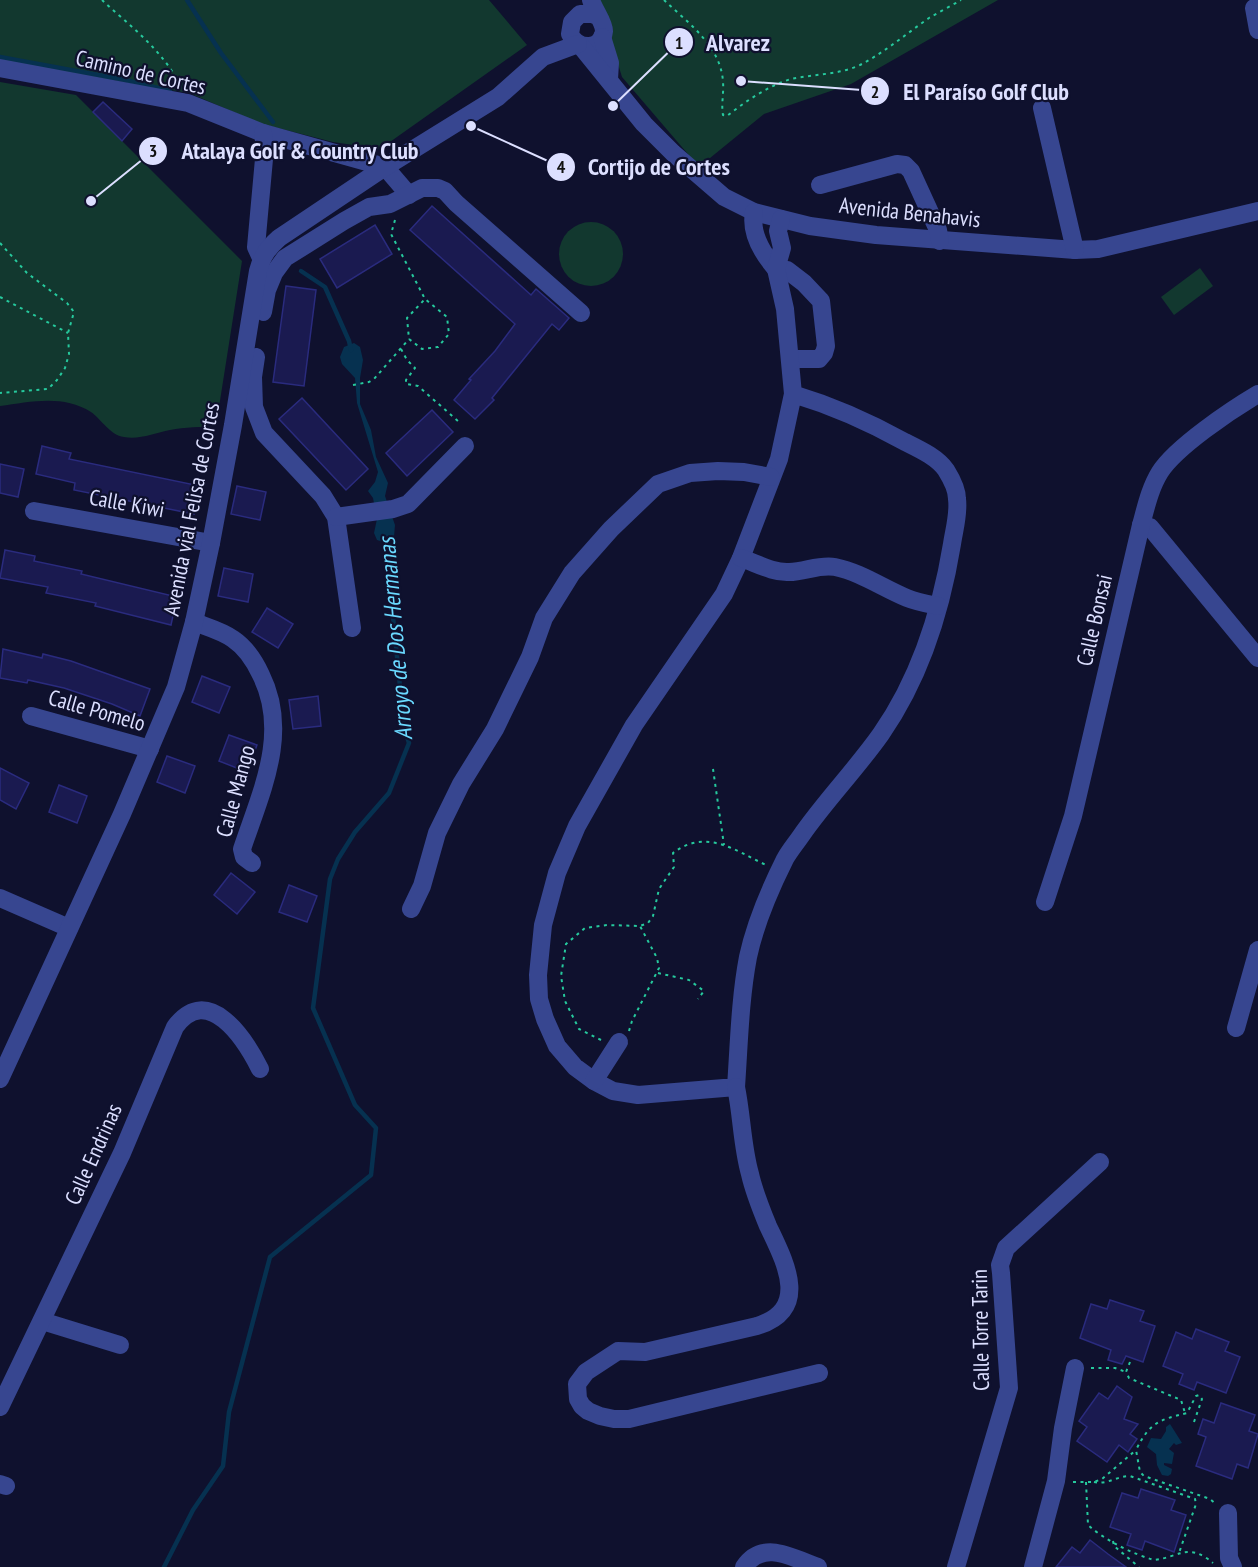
<svg xmlns="http://www.w3.org/2000/svg" width="1258" height="1567" viewBox="0 0 1258 1567" font-family="'PT Sans Narrow',sans-serif">
  <rect width="100%" height="100%" fill="#0f112e"/>
  <g fill="#12382f">
    <polygon points="0,0 489,0 527,45 380,149 333,142 262,124 189,93 0,61"/>
    <polygon points="598,0 998,0 851,84 764,114 699,167 622,77"/>
    <path d="M0,82L76,95L242,261L216,426C201,427 185,427 170,430C155,433 139,440 124,437C110,435 102,420 91,412C63,394 30,402 0,406Z"/>
    <circle cx="591" cy="254" r="32"/>
    <polygon points="1200,268 1213,286 1174,315 1161,297"/>
  </g>
  <g fill="#063150">
    <polygon points="354,343 360,347 363,360 360,378 360,404 371,430 376,457 388,483 385,496 395,525 394,537 386,543 377,540 374,533 377,519 373,498 368,491 375,482 378,472 357,403 355,378 342,364 340,357 344,347"/>
    <polygon points="1170,1424 1182,1443 1176,1445 1174,1443 1169,1449 1174,1453 1172,1464 1164,1463 1164,1465 1172,1469 1171,1474 1168,1476 1162,1475 1157,1465 1156,1454 1147,1447 1151,1438 1161,1439 1166,1431 1166,1427"/>
  </g>
  <g fill="none" stroke-linecap="round" stroke-linejoin="round">
    <g stroke="#063150" stroke-width="4.5">
      <polyline points="187,0 221,53 273,122"/>
      <polyline points="0,57 125,80 170,91"/>
      <polyline points="301,271 325,287 349,341 351,350"/>
      <polyline points="164,1567 193,1510 223,1466 229,1412 270,1257 371,1175 376,1128 355,1105 313,1008 330,879 338,859 355,832 389,793 409,743 404,726 385,537"/>
    </g>
  </g>
  <g fill="#1a1a50" stroke="#2a2b7e" stroke-width="1.5">
    <polygon points="103,102 132,129 122,141 93,112"/>
    <polygon points="432,206 531,295 536,289 569,318 559,330 552,324 492,398 494,400 475,419 454,400 471,380 469,379 495,351 515,324 410,230"/>
    <polygon points="375,225 392,254 337,288 320,259"/>
    <polygon points="286,286 316,290 304,386 273,382"/>
    <polygon points="302,398 368,469 346,490 279,419"/>
    <polygon points="432,410 453,432 407,476 386,453"/>
    <polygon points="42,446 71,453 69,459 200,486 194,514 74,490 75,483 36,474"/>
    <polygon points="0,464 24,469 18,497 0,493"/>
    <polygon points="237,486 266,492 260,520 231,514"/>
    <polygon points="5,550 35,556 34,561 82,571 81,574 177,597 171,625 95,606 96,603 46,593 48,587 0,578"/>
    <polygon points="224,568 253,574 248,602 218,596"/>
    <polygon points="267,608 293,624 278,648 252,632"/>
    <polygon points="3,649 42,658 43,654 71,661 150,689 140,716 112,704 64,688 28,680 27,683 0,678"/>
    <polygon points="202,676 230,687 219,713 192,702"/>
    <polygon points="318,696 321,726 293,729 289,700"/>
    <polygon points="229,735 257,745 247,772 219,761"/>
    <polygon points="167,756 195,766 185,793 157,782"/>
    <polygon points="0,768 29,783 16,809 0,800"/>
    <polygon points="59,785 87,796 77,823 49,812"/>
    <polygon points="231,873 255,892 237,914 214,895"/>
    <polygon points="289,885 317,896 307,922 279,912"/>
    <polygon points="1110,1300 1144,1311 1140,1321 1155,1326 1143,1362 1126,1356 1122,1364 1108,1360 1111,1350 1080,1338 1091,1304 1107,1309"/>
    <polygon points="1196,1329 1229,1342 1225,1351 1240,1357 1226,1393 1197,1382 1194,1390 1179,1384 1183,1374 1163,1366 1176,1332 1192,1339"/>
    <polygon points="1117,1386 1132,1397 1124,1419 1138,1424 1130,1434 1137,1439 1128,1452 1119,1445 1107,1462 1077,1441 1087,1427 1079,1421 1099,1393 1108,1399"/>
    <polygon points="1221,1403 1255,1415 1249,1431 1258,1434 1248,1468 1237,1464 1232,1479 1196,1466 1206,1437 1198,1434 1203,1419 1214,1423"/>
    <polygon points="1141,1489 1175,1500 1171,1510 1186,1515 1174,1552 1145,1541 1142,1550 1127,1545 1131,1534 1110,1527 1122,1493 1138,1498"/>
    <polygon points="1090,1540 1108,1554 1126,1567 1056,1567 1072,1547 1080,1553"/>
  </g>
  <g fill="none" stroke-linecap="round" stroke-linejoin="round">
    <g stroke="#26c99d" stroke-width="2" stroke-dasharray="3 4.5" stroke-linecap="butt">
      <path d="M102,0C129,25 165,52 180,86"/>
      <path d="M664,0C688,23 721,46 723,82C724,93 721,104 723,115L727,116C746,101 768,86 791,79C814,74 838,75 860,65C885,52 906,34 929,18C939,12 951,6 961,0"/>
      <polyline points="395,220 391,234 425,299 447,317 449,334 438,347 422,349 409,339 407,318 425,299"/>
      <polyline points="0,243 27,273 67,303 74,312 68,333 69,354 65,368 57,380 48,389 0,393"/>
      <polyline points="0,297 68,333"/>
      <polyline points="401,349 407,360 415,368 406,380 406,384 418,386 458,421"/>
      <polyline points="353,385 369,382 374,379 409,339"/>
      <polyline points="713,769 724,845"/>
      <polyline points="658,973 689,980 704,991 698,999"/>
      <polyline points="629,1031 632,1021 659,968 657,958 640,926"/>
      <path d="M601,1040L579,1029L565,1001L561,976L566,944L585,928L607,925L640,926L648,923L653,916L659,889L674,867L673,853C706,828 734,850 766,865"/>
      <polyline points="1130,1362 1126,1372 1129,1378 1181,1400 1185,1413"/>
      <polyline points="1091,1368 1115,1368 1126,1372"/>
      <path d="M1194,1422L1202,1399L1199,1395L1196,1396L1187,1413C1159,1420 1150,1422 1136,1450L1140,1472L1144,1476L1210,1499L1216,1504"/>
      <polyline points="1073,1482 1094,1482 1102,1479 1136,1450"/>
      <path d="M1086,1482L1088,1525C1106,1541 1133,1554 1154,1560C1180,1557 1188,1542 1213,1563"/>
      <path d="M1094,1482C1107,1485 1117,1476 1130,1476L1195,1499L1196,1504L1179,1553"/>
      <polyline points="1113,1541 1114,1546 1139,1567"/>
    </g>
    <g stroke="#374690" stroke-width="18">
      <path d="M591,0C594,10 604,22 604,31C602,51 577,50 570,34L572,22L580,14H592L597,16"/>
      <polyline points="1254,8 1258,30"/>
      <polyline points="602,37 610,63 609,79"/>
      <polyline points="580,45 644,124 673,153 724,197 754,212 810,226 876,235 1075,250 1098,249 1258,211"/>
      <polyline points="0,68 188,103 263,133 385,167 409,195"/>
      <polyline points="1042,108 1075,250"/>
      <polyline points="820,185 897,164 905,165 911,171 938,230 940,241"/>
      <path d="M754,212C750,233 763,254 776,269L787,270L804,283L821,301L826,346L824,353L819,359H791"/>
      <path d="M781,219L778,231L782,248L776,269L785,309L793,394L779,459L741,558L724,594L634,725L577,826L557,873L543,925L538,975L539,999L545,1019L557,1046L575,1067L594,1081L613,1091L638,1095L736,1087C739,1044 740,999 748,957C755,924 770,889 785,859C790,850 797,842 803,833C827,799 857,768 881,734C920,678 941,611 952,544C954,530 959,514 957,499C957,490 951,478 946,470C937,457 919,449 905,442C869,422 833,406 793,394"/>
      <polyline points="261,258 256,247 265,148 263,133"/>
      <polyline points="263,312 267,290 274,273 285,258 344,221 369,207 390,204 422,188 438,188 445,191 456,203 581,313"/>
      <polyline points="256,357 253,377 254,407 264,433 323,496 336,517 352,628"/>
      <polyline points="34,511 211,543"/>
      <polyline points="336,517 393,509 408,504 465,446"/>
      <polyline points="1141,525 1150,527 1258,658"/>
      <path d="M741,558C756,563 773,573 789,572C805,572 819,564 835,567C860,572 883,588 907,598C917,602 928,604 938,606"/>
      <path d="M194,622C207,627 222,631 233,639C245,647 255,662 261,675C290,733 261,792 242,849L244,857L252,863"/>
      <polyline points="31,716 150,749"/>
      <polyline points="0,898 69,928"/>
      <path d="M1045,902L1073,816L1141,525C1146,507 1150,488 1160,472C1176,447 1231,410 1258,394"/>
      <polyline points="411,909 422,886 437,833 461,784 495,729 530,657 544,618 572,573 611,529 658,484 690,473 718,471 744,472 771,477"/>
      <polyline points="1236,1028 1258,950"/>
      <path d="M0,1079L122,814L176,687L194,622L211,543L233,425L258,271C262,256 268,248 279,238L385,167L498,97L543,57L578,44"/>
      <polyline points="594,1081 619,1042"/>
      <path d="M736,1087C742,1116 742,1146 750,1174C754,1192 761,1209 768,1226C785,1262 811,1309 757,1326L645,1352L618,1351L586,1372L577,1384L578,1399L582,1406L588,1411L600,1416L614,1419H629L819,1373"/>
      <polyline points="42,1321 120,1345"/>
      <path d="M0,1407L122,1153L175,1027C208,982 245,1039 260,1069"/>
      <polyline points="0,1484 6,1486"/>
      <polyline points="1228,1513 1229,1558 1233,1567"/>
      <path d="M744,1567C763,1539 793,1558 818,1567"/>
      <polyline points="956,1567 1009,1388 1001,1273 1000,1265 1006,1248 1100,1162"/>
      <polyline points="1033,1567 1056,1481 1063,1428 1075,1368"/>
    </g>
  </g>
  <g text-anchor="middle" dominant-baseline="central" stroke-width="4.5" stroke-linejoin="round" paint-order="stroke">
    <g font-size="22" fill="#dcdfff" stroke="#0f112e">
      <text transform="translate(141 72) rotate(13)">Camino de Cortes</text>
      <text transform="translate(910 212) rotate(6)">Avenida Benahavis</text>
      <text transform="translate(127 503) rotate(10)">Calle Kiwi</text>
      <text transform="translate(191 509) rotate(-79)">Avenida vial Felisa de Cortes</text>
      <text transform="translate(1094 620) rotate(-77)">Calle Bonsai</text>
      <text transform="translate(97 710) rotate(16)">Calle Pomelo</text>
      <text transform="translate(235 791) rotate(-75)">Calle Mango</text>
      <text transform="translate(93 1154) rotate(-66)">Calle Endrinas</text>
      <text transform="translate(980 1330) rotate(-91)">Calle Torre Tarin</text>
    </g>
    <g font-size="24" font-style="italic" fill="#6ad9ff" stroke="#0f112e">
      <text transform="translate(395 639) rotate(-95)">Arroyo de Dos Hermanas</text>
    </g>
  </g>
  <path fill="none" stroke="#dcdfff" stroke-width="2" d="M613 106L679 42M741 81L875 91M91 201L153 151M471 126L561 167"/>
  <g fill="#dcdfff" stroke="#0f112e" stroke-width="2">
    <circle cx="613" cy="106" r="6"/>
    <circle cx="741" cy="81" r="6"/>
    <circle cx="91" cy="201" r="6"/>
    <circle cx="471" cy="126" r="6"/>
    <circle cx="679" cy="42" r="15"/>
    <circle cx="875" cy="91" r="15"/>
    <circle cx="153" cy="151" r="15"/>
    <circle cx="561" cy="167" r="15"/>
  </g>
  <g font-size="18" text-anchor="middle" font-weight="bold" fill="#111">
    <text x="679" y="49">1</text>
    <text x="875" y="98">2</text>
    <text x="153" y="157">3</text>
    <text x="561" y="173">4</text>
  </g>
  <g font-size="24" text-anchor="middle" font-weight="bold" fill="#dcdfff" stroke="#0f112e" stroke-width="4.5" stroke-linejoin="round" paint-order="stroke">
    <text x="738" y="51">Alvarez</text>
    <text x="986" y="100">El Paraíso Golf Club</text>
    <text x="300" y="159">Atalaya Golf &amp; Country Club</text>
    <text x="659" y="175">Cortijo de Cortes</text>
  </g>
</svg>
